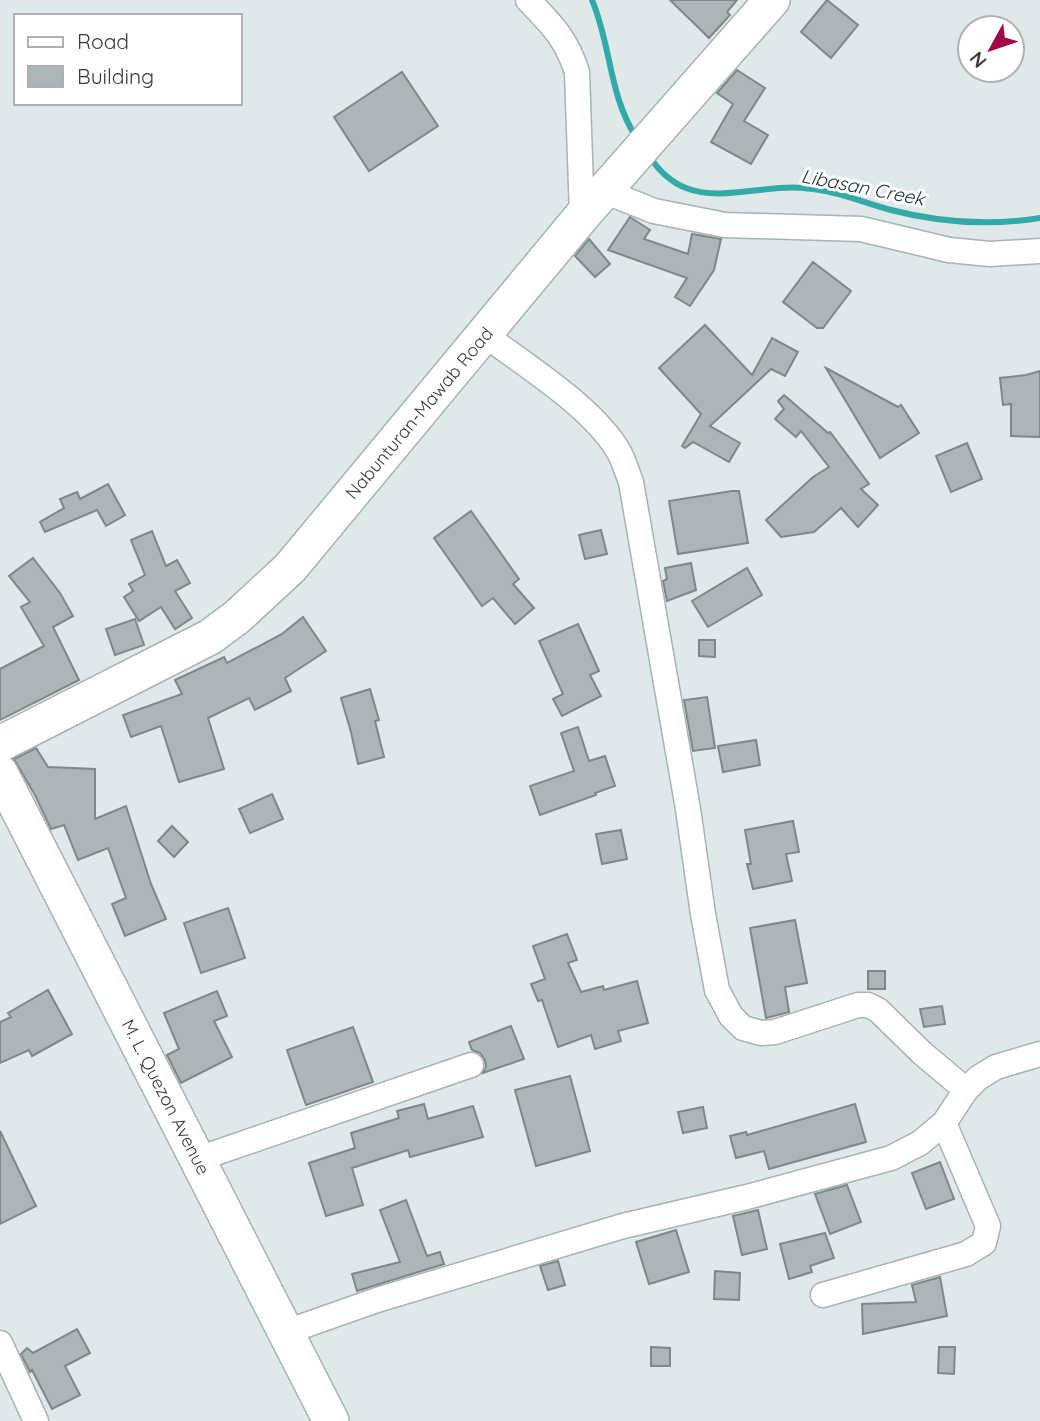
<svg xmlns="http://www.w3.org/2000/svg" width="1040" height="1421" viewBox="0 0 1040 1421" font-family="Quicksand,sans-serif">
  <rect width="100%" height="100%" fill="#dfe9e9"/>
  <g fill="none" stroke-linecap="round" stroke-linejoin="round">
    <g stroke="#33a9a8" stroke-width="6">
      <path d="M592,0C611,44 609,96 636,137"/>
      <path d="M650,157C658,170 672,183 686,188C721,202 768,184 803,188C834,190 862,202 891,210C941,223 989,226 1040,218"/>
    </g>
  </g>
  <g fill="#acb6b6" stroke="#7e8887" stroke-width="2">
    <polygon points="670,0 737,0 727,12 730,15 709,38"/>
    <polygon points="827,0 858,25 831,58 801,32"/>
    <polygon points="737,70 765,88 744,121 768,135 751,164 711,142 733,104 717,93"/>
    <polygon points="402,72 438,126 369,171 334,117"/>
    <polygon points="630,217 650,230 644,239 688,254 692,234 721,239 714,270 690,306 675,297 687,278 608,250"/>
    <polygon points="589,239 610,264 595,277 575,256"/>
    <polygon points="813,262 851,291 823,328 817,328 783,302"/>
    <polygon points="705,325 752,375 772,338 798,352 785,376 771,369 710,426 740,443 729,462 693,442 685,448 682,446 701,414 659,368"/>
    <polygon points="826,368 898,407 901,405 919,433 880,458"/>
    <polygon points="1040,371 1040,437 1011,436 1011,404 1003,405 1000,378 1026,375"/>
    <polygon points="784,395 828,433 830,432 869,484 861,489 878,505 858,527 841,508 814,532 781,537 766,520 813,477 829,467 801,431 796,437 775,419 784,409 778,401"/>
    <polygon points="967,443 982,479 951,492 936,456"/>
    <polygon points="108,484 125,515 106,526 97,510 45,532 40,522 64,508 60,499 77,492 80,499"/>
    <polygon points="732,491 739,491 748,543 678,554 669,501"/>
    <polygon points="471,511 519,579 513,584 534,608 515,624 493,598 482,606 434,538"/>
    <polygon points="601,530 607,554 585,559 579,535"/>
    <polygon points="152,531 166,566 177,560 190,583 175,591 192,618 175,629 161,607 139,621 124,597 133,591 129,584 145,575 131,540"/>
    <polygon points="33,558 60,593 73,616 53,627 79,680 0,720 0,669 44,646 21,607 30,602 9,576"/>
    <polygon points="691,563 696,590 667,601 663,581 667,579 665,568"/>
    <polygon points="747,568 762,595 708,627 692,601"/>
    <polygon points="303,617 326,651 285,678 291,691 255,710 249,698 208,718 224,769 179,782 161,726 131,737 123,715 182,694 175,680 224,657 227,663 282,634"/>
    <polygon points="135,619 144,645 115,655 106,629"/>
    <polygon points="578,624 599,671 590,675 601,696 562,716 553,699 563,694 539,641"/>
    <polygon points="699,640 715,640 715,657 699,656"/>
    <polygon points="370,689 379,720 375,721 384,757 358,764 351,732 341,698"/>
    <polygon points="707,697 715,748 693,751 684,700"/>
    <polygon points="578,727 589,761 605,756 615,786 595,793 596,795 540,815 530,786 574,771 561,733"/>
    <polygon points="756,740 760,765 723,772 718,746"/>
    <polygon points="36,748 48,767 95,769 95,819 126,806 151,884 166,919 125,936 112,904 126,898 108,848 78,860 64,825 51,829 35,795 14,759"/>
    <polygon points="272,794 283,819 250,833 239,809"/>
    <polygon points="793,821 799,852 786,854 792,881 753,889 747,864 751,864 745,830"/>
    <polygon points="172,826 188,842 174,857 158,841"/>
    <polygon points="621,830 627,859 602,864 596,834"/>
    <polygon points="228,908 245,958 201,973 184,923"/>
    <polygon points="795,920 807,983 785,987 789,1012 766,1018 750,928"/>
    <polygon points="567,934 577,960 568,963 581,992 603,986 604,990 637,981 648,1023 618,1031 621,1041 595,1049 591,1035 558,1047 542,1000 538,1001 531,984 545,979 533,946"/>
    <rect x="868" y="971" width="17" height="18"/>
    <polygon points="48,990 72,1034 32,1056 29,1050 0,1063 0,1022 11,1017 8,1013"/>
    <polygon points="217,991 227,1016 214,1021 232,1057 181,1083 167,1055 179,1049 164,1013"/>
    <polygon points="942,1006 945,1024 924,1027 920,1009"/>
    <polygon points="511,1026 524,1059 483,1073 486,1067 485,1060 480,1053 472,1050 469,1042"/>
    <polygon points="353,1027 373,1082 306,1105 287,1050"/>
    <polygon points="570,1076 590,1151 536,1166 515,1090"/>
    <polygon points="424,1104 428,1119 473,1106 483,1137 410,1157 408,1150 352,1168 363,1205 326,1216 309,1163 355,1148 351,1133 399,1118 397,1111"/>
    <polygon points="855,1104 866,1142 769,1169 764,1151 736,1158 730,1136 746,1132 747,1135"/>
    <polygon points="703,1107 707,1128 683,1133 678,1112"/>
    <polygon points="0,1131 36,1206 0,1224"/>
    <polygon points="940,1162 954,1199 926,1209 912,1173"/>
    <polygon points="847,1185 861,1222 830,1234 815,1194"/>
    <polygon points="406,1200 427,1256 440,1252 444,1264 357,1291 352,1274 400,1262 380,1210"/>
    <polygon points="758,1210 767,1249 742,1255 733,1216"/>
    <polygon points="676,1230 689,1272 649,1284 636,1242"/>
    <polygon points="825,1233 834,1258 810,1266 812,1272 789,1279 780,1244"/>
    <polygon points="558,1261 565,1285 548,1290 540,1266"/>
    <polygon points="715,1271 740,1273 739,1300 714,1299"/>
    <polygon points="940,1277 947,1316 863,1334 862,1304 916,1302 912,1285"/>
    <polygon points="77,1329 90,1353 65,1366 80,1395 52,1409 32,1370 30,1372 21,1354 27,1348 33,1353"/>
    <polygon points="651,1347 670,1348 670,1366 651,1366"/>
    <polygon points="939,1347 955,1347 954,1374 938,1373"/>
  </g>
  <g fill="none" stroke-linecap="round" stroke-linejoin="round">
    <g stroke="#a8b3b2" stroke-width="27">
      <g id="street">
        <path d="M528,0C552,25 566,38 577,72L582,216"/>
        <polyline points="604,191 654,211 725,225 861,229 949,250 990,254 1040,251"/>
        <path d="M485,335C526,366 593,407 619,452C624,461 627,472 631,482L688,809L703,914L717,990L731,1016L743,1028L761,1033L775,1032L858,1005H868L878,1010L922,1053L966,1090"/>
        <polyline points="198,1159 471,1065"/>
        <polyline points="823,1295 966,1254 984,1243 988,1226 944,1123"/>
        <polyline points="286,1332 377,1300 623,1226 747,1197 891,1158 920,1143 944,1123 966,1090 978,1078 996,1067 1040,1054"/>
        <polyline points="0,1343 36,1421"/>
      </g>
    </g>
    <g stroke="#a8b3b2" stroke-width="38">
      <g id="secondary">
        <polyline points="0,744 210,637 237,617 290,568 582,216 772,0"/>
        <polyline points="0,773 331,1421"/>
      </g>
    </g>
    <use href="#street" stroke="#fff" stroke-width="24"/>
    <use href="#secondary" stroke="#fff" stroke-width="35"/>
  </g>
  <g text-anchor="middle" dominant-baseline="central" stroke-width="6" stroke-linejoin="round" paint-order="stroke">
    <g font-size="18" fill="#373b3b" stroke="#fff">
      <text transform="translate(419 413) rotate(-50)">Nabunturan-Mawab Road</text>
      <text transform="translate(166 1097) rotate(63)">M. L. Quezon Avenue</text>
    </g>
    <g font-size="19" font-style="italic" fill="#183131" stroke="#fff">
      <text transform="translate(863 187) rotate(11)">Libasan Creek</text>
    </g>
  </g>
  <rect x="14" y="14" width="228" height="91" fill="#ffffff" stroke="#afb1b1" stroke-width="2"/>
  <rect x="28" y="37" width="35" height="10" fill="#ffffff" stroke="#afb1b1" stroke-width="2"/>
  <text x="77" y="49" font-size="21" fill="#373b3b">Road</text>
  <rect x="28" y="66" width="35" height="21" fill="#acb6b6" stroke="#afb1b1" stroke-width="2"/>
  <text x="77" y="84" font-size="21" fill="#373b3b">Building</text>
  <g transform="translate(991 49) rotate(230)"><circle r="33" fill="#ffffff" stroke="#afb1b1" stroke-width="2"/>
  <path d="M0-5L12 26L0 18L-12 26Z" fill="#a1084a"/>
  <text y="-10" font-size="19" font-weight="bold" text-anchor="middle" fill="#373b3b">N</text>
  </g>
</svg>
